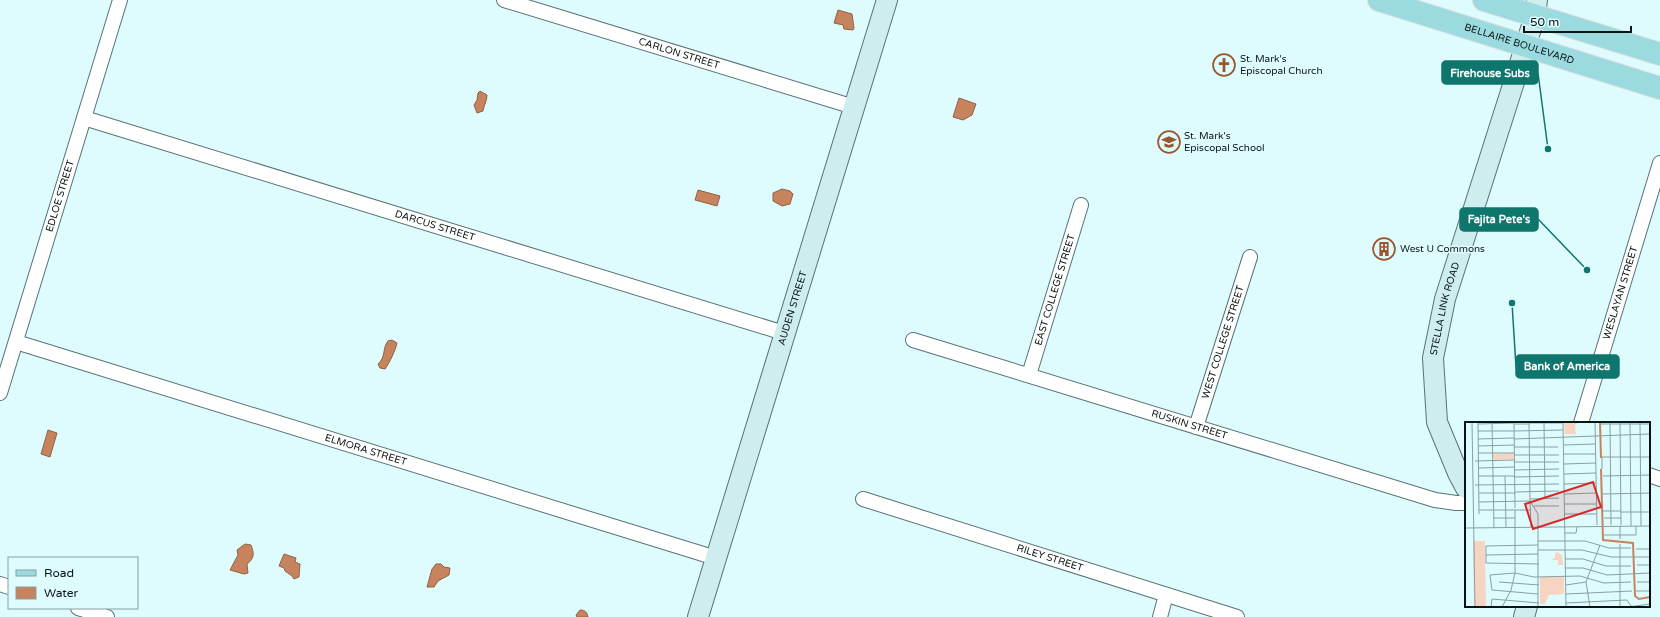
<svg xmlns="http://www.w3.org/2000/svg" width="1660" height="617" viewBox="0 0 1660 617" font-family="'Varela Round',sans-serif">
  <rect width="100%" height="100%" fill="#defcfe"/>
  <g fill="#c7835d" stroke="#8e6247">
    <polygon points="838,10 852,14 854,28 853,30 844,29 843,25 834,23"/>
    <path d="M480,91L487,95C487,101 484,105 483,111L477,113L474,105L477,100L478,93Z"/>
    <polygon points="959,98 976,104 972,115 963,120 953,117"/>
    <polygon points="782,189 790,191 793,194 790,204 782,206 773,201 773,193"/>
    <polygon points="698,190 720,196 717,206 695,200"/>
    <path d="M392,340L397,343C396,349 389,364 385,369L380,368L378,364C386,357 382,349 388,341Z"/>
    <polygon points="48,430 57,433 50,457 41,454"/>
    <path d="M245,544L251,545C254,553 255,558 247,564L248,573L244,574L230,570L238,555L237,550Z"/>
    <polygon points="284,554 296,558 295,562 300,564 299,577 294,579 292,576 285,571 284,568 279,566"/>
    <polygon points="436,564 441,564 444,567 450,568 449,575 438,581 434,587 427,587 432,569"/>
    <path d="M580,610C585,610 587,612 588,617H577L576,615Z"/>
  </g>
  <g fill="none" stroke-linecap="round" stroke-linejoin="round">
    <g stroke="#587375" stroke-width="16">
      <g id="street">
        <path id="s1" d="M504,0L854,107"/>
        <path id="s2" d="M84,118L784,333"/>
        <path id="s3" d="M913,340L1435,500L1456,503H1466"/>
        <path id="s4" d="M16,342L716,558"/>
        <path id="s5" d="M1029,375L1081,205"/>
        <path id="s6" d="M0,393L120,0"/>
        <path id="s7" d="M1581,423L1660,163"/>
        <path id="s8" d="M1196,427L1250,257"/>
        <polyline points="1649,475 1660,479"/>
        <path id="s9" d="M863,499L1237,617"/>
        <polyline points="0,584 9,587"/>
        <polyline points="78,608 107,617"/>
        <polyline points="1160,617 1166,595"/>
      </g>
    </g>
    <g stroke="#587375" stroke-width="22">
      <g id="secondary">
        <path id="s10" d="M1466,488L1458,473L1437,422L1433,358L1445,299L1535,16L1537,0"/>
        <path id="s11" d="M698,617L887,0"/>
        <polyline points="1524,617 1527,606"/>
      </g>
    </g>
    <g stroke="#dddede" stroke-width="24">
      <g id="primary">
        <path id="s12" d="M1379,0L1660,88"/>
        <polyline points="1484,0 1660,54"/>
      </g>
    </g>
    <use href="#street" stroke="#fff" stroke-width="14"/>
    <use href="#secondary" stroke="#cdedef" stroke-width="20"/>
    <use href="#primary" stroke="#9bdbe0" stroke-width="22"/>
  </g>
  <defs>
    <g id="church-ring" transform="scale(1.15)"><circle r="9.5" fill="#defcfe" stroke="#9a552b" stroke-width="1.5"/><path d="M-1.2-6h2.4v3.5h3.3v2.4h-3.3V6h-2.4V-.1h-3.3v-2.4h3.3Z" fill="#9a552b"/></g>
    <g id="school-ring" transform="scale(1.15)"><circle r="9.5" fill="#defcfe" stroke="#9a552b" stroke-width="1.5"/><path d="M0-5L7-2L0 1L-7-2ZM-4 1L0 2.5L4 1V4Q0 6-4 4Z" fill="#9a552b"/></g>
    <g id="building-ring" transform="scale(1.15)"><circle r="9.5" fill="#defcfe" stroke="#9a552b" stroke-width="1.5"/><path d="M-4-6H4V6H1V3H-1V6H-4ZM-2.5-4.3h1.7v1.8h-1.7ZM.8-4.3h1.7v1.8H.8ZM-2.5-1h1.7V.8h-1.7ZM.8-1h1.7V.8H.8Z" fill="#9a552b"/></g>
  </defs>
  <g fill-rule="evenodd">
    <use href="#church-ring" x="1224" y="65"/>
    <use href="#school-ring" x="1169" y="142"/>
    <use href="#building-ring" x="1384" y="249"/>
  </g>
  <g text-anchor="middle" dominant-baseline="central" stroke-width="3" stroke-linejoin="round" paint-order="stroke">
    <g font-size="10" fill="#091415" stroke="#defcfe">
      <text stroke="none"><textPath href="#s12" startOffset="147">BELLAIRE BOULEVARD</textPath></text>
      <text stroke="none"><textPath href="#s1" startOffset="183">CARLON STREET</textPath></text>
      <text stroke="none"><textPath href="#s6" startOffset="206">EDLOE STREET</textPath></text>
      <text stroke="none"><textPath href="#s2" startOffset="367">DARCUS STREET</textPath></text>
      <text stroke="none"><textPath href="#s5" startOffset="89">EAST COLLEGE STREET</textPath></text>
      <text stroke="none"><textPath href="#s7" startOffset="136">WESLAYAN STREET</textPath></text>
      <text stroke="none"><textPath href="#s11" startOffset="323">AUDEN STREET</textPath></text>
      <text stroke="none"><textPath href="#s10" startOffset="187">STELLA LINK ROAD</textPath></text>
      <text stroke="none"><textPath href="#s8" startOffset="89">WEST COLLEGE STREET</textPath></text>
      <text stroke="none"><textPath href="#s3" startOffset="289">RUSKIN STREET</textPath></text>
      <text stroke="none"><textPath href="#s4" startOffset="366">ELMORA STREET</textPath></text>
      <text stroke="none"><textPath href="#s9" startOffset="196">RILEY STREET</textPath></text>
    </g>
    <g font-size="10" fill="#091415" stroke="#defcfe" text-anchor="start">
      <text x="1240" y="59">St. Mark's<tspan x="1240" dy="12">Episcopal Church</tspan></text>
      <text x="1184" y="136">St. Mark's<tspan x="1184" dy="12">Episcopal School</tspan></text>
      <text x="1400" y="249">West U Commons</text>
    </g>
  </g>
  <g transform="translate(1465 422)">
    <rect width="185" height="185" fill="#defcfe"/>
    <path d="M99,0H114L110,3L111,12H100ZM48,31L49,37L29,38L28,32ZM8,119H20L21,185H9ZM93,130L97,134L98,143H93V138H86L90,136V131ZM75,155H99V172L84,173L80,182H75Z" fill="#f7d4c2"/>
    <path fill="none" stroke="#c7835d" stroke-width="2" d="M135,0L136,36M136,47L138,118L168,121L170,174L174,177L185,175"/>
    <path fill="none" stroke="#899fa1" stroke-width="1" d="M7,0L10,185M13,0L14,92M27,0L29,106M49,0L50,86M64,0L65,79L73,92V185M79,0L80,76M98,0L101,185M130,0L132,103M145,0L146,103M155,0L156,103M165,0L166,104M175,0L176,104M64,1H98M13,2L49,1M49,2H64M136,2H185M13,9H49M49,9L98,8M13,17L49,16M49,17L185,12M99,23L130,22M13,24L49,23M49,25H93M13,31H49M99,32H131M49,33H94M10,39L49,38M49,40H94M99,42L131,41M14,46L49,45M137,47V35H185M49,48L94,47M99,52L131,51M14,54H49M40,54L41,105M138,54L185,53M49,55L94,54M99,62L131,61M10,63L94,62M50,70L94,69M14,71H50M99,72L131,71M137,72L185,71M65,77L94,76M14,80L65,79L66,105M100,82H131M69,84H94M14,88H66M138,89H156M156,90H185M100,92H131M29,96H50M139,96H156M155,104V117M0,106L185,104M100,111H111L112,105M139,113H171V104M73,119H120L144,126H166M73,123L21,124V141L74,142M171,127H185M73,128H117L146,135H185M21,133L73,132M100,137H118L141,144H166M172,143H185M100,146H118L142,153L185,151M34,160L74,163M172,160H185M101,163L121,160M171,169H185M73,172L27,168L25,153L50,151L69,155L115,154L139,161L166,160M101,172L167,169M101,181L162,178L166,184M26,185L27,177L74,181M37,185L46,168L50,151V88M125,185L121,160L135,123M155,185V122M163,185L185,182"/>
    <path fill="#d62828" fill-opacity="0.15" stroke="#d62828" stroke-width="2" d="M128,60L136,85L68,107L60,82Z"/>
    <rect width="185" height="185" fill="none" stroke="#091415" stroke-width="2"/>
  </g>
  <path fill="none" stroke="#0f766e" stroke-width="1.5" d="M1548 149L1538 73M1587 270L1538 219M1512 303L1516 367"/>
  <g fill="#0f766e" stroke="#defcfe" stroke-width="1.5">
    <circle cx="1548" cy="149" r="4"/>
    <circle cx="1587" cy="270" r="4"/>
    <circle cx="1512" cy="303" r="4"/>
  </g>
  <g fill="#0f766e" stroke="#0f766e" stroke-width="1.5">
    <rect x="1442" y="61" width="96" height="23" rx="4"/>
    <rect x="1460" y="208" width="78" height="23" rx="4"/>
    <rect x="1516" y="355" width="103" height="23" rx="4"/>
  </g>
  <g font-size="11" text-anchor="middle" font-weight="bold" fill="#fff">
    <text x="1490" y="77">Firehouse Subs</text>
    <text x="1499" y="223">Fajita Pete's</text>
    <text x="1567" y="370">Bank of America</text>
  </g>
  <rect x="8" y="557" width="130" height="52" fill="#defcfe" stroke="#899fa1"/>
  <rect x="16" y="570" width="20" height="6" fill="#9bdbe0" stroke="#899fa1"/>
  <text x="44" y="577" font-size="12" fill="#091415">Road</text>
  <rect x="16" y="587" width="20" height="12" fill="#c7835d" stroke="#899fa1"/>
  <text x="44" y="597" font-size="12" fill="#091415">Water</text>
  <path d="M1524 26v6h107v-6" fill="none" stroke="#091415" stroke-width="2"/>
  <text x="1530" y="26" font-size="12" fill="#091415" stroke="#defcfe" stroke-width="3" paint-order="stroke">50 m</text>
</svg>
